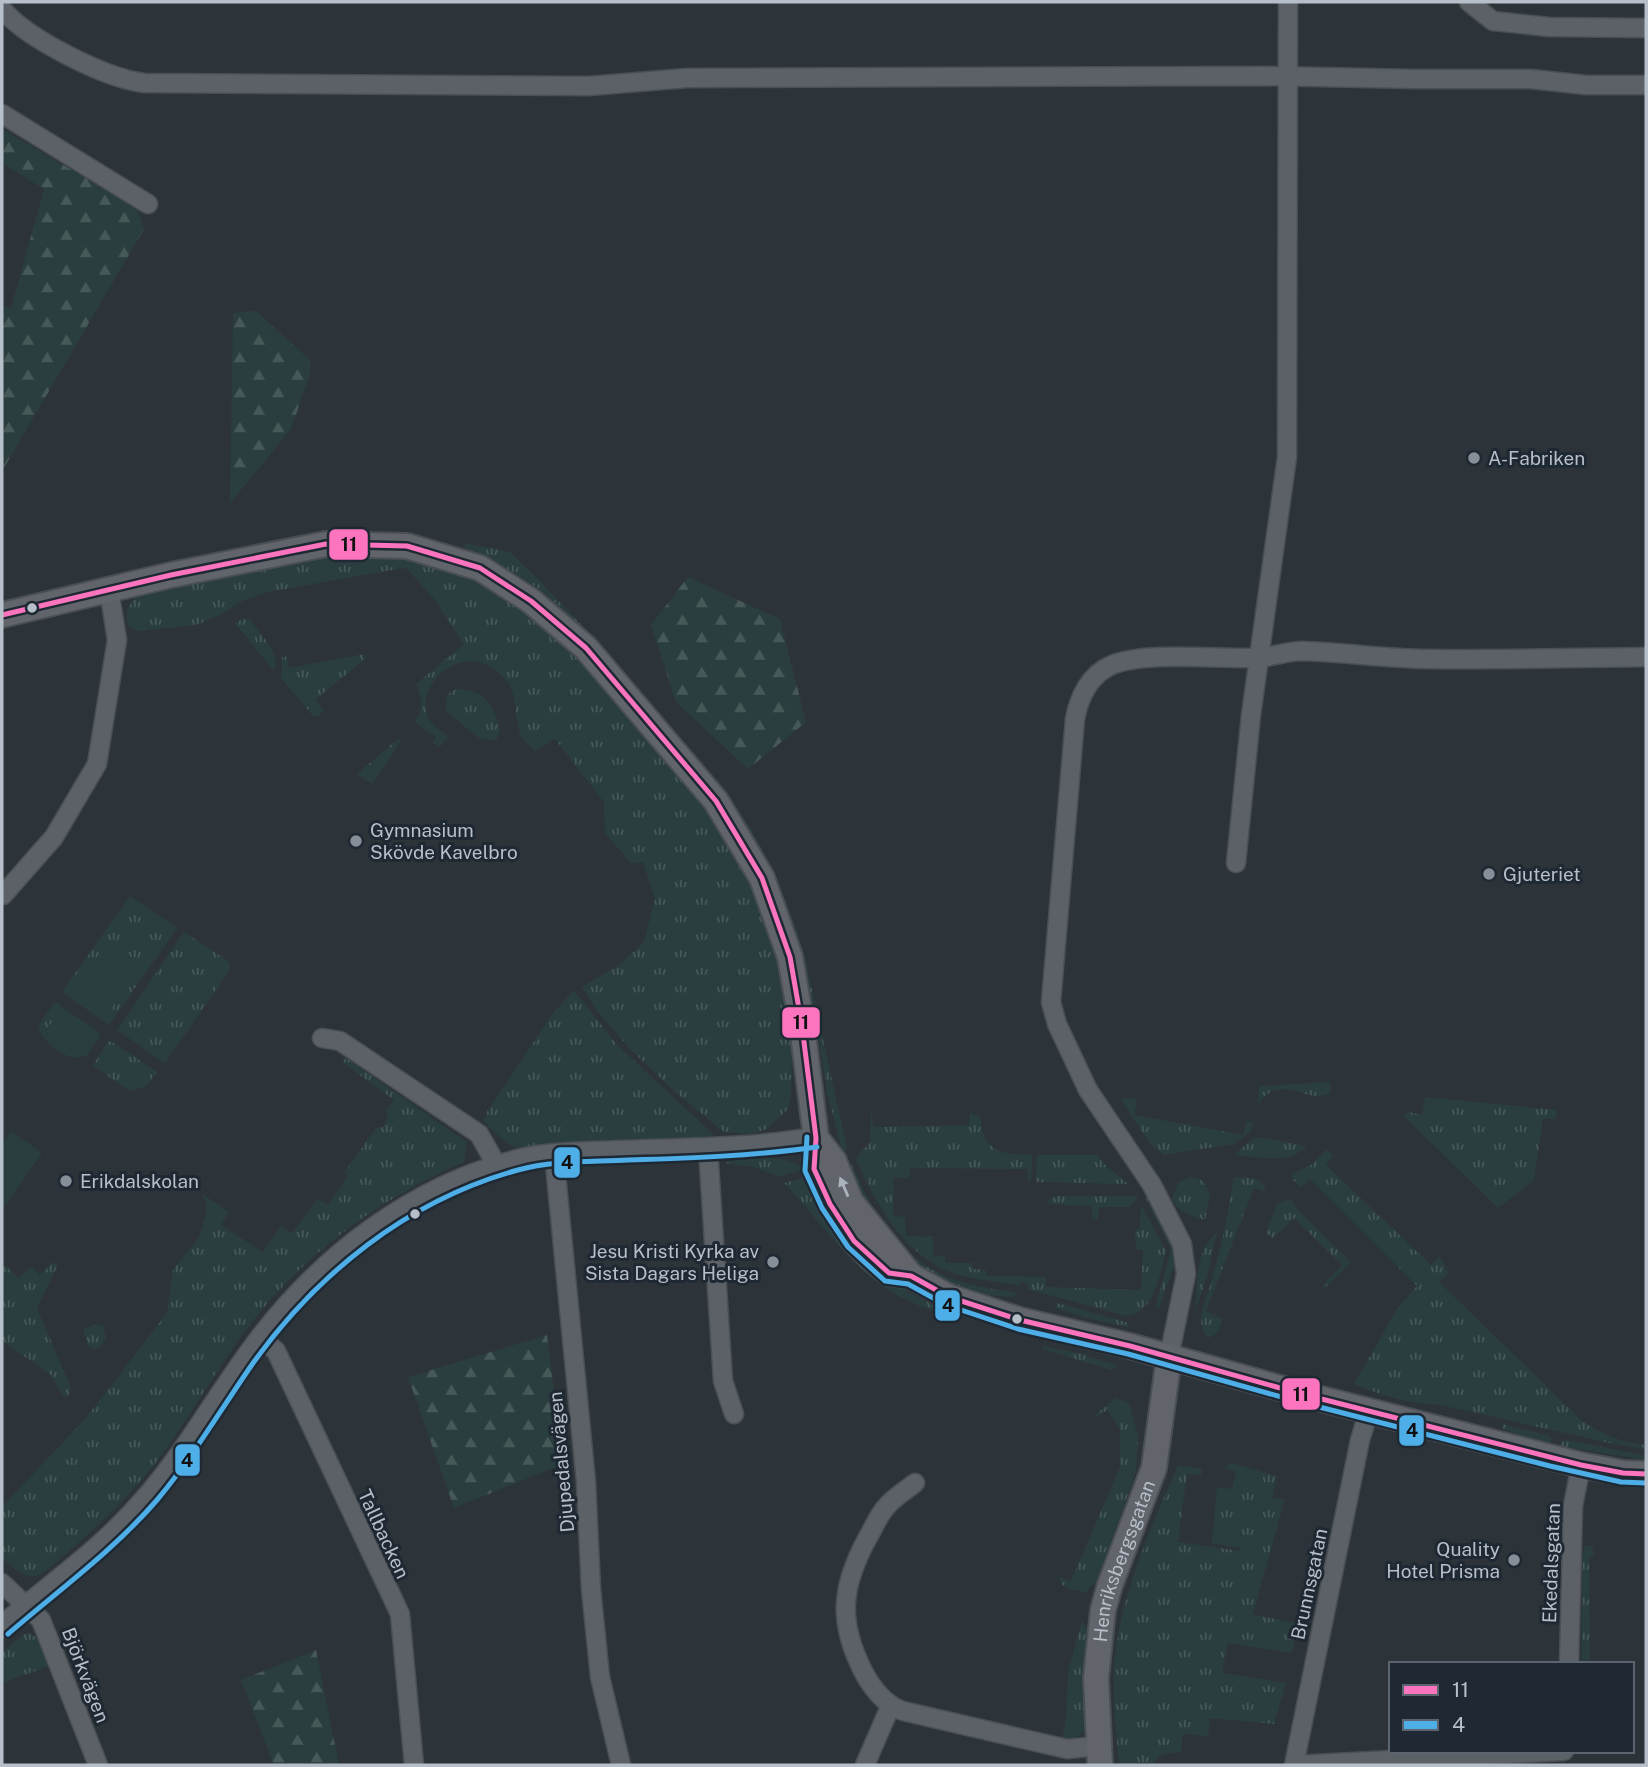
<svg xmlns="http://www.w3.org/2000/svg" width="1648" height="1767" viewBox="0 0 1648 1767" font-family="'Public Sans',sans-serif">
  <defs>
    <pattern id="grass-tufts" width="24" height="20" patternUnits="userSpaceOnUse" patternTransform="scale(1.75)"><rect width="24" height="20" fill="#2a3e3f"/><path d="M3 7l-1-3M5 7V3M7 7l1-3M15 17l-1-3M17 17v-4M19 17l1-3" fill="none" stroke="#475859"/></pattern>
    <pattern id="forest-firs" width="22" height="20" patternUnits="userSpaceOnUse" patternTransform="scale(1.75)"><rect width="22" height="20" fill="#2a3e3f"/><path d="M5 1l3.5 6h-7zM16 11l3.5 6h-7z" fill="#475859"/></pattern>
  </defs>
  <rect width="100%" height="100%" fill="#2c3339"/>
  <g fill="url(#grass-tufts)">
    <polygon points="465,543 510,552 537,578 577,620 725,789 751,829 772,869 792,917 804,953 847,1148 843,1154 827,1093 819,1040 798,947 632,686 564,610 538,588 494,561 463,547"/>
    <path d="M319,553L407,554L490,583L533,613L585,666L708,808L739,860L761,905L777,949L792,1029L791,1098L787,1110L767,1129L751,1134L724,1132L673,1090L629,1048L597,1011L582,987L619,965L644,942L655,899L643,862L632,864L605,833L604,802L555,739L535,751C531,747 526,743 523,739C511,718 522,691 500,674C492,667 482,661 471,661C444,661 417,691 428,718C431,725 441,731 448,736L440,747L433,742L436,737L415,722C423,706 423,702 416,684L464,644L435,600L407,569L403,568L268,592L242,601L222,614L196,625L139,631L129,627C124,613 128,606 137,594Z"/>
    <path d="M244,618L250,620C260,634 282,653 274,671L238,627L236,623Z"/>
    <polygon points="364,654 365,659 315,700 324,711 317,716 313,716 281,678 282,657 286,656 289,668"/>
    <path d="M456,689C487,691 491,702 500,729L497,739L493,741L479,738L447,712L445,706L448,694Z"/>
    <polygon points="398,739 401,741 372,784 357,774"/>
    <polygon points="130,896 177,928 109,1025 62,992"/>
    <polygon points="184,932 228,961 230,965 229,971 165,1063 117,1030"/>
    <polygon points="574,990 616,1044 716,1137 566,1143 523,1150 510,1145 492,1130 483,1120 488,1110 554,1012"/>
    <path d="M54,1003H59L62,1007L46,1032L82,1057L86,1056C66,1063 44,1044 38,1026Z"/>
    <polygon points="111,1041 157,1072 146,1086 130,1091 93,1066 107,1042"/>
    <path d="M346,1058L467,1142L464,1162C393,1193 327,1237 274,1296C227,1347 196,1411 154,1465C128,1497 99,1525 68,1552C58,1560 46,1575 33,1576C20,1577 11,1565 2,1558V1507L86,1418L167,1313L173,1270L199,1237L206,1214V1203L201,1193L229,1212L221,1225L263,1252L281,1226L290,1233L293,1232L317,1199L328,1205L347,1177L344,1173L376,1128L383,1127L388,1118L386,1111L394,1100L342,1062Z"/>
    <path d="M1330,1082V1093C1307,1106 1281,1071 1258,1104L1259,1086Z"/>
    <polygon points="1132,1097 1137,1100 1134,1115 1244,1135 1246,1121 1253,1122 1250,1132 1234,1144 1164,1155 1150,1144 1121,1099"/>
    <polygon points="1425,1097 1557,1110 1555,1119 1543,1119 1534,1180 1498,1208 1403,1115 1408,1112 1422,1115"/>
    <path d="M871,1113L872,1114L873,1127L969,1125L970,1113L980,1116C984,1153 999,1154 1032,1155L1031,1182H1028V1169L910,1168L909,1178H894L893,1216L905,1217L906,1236L933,1237V1256H945V1263H973V1269L986,1270V1276L1046,1277V1287L1141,1290L1143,1250H1136L1135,1231L1140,1228L1141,1205L1166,1251C1160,1273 1154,1315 1126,1316L1028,1289L1029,1284L1021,1282L1020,1286C999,1282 977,1280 956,1274C905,1257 877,1206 856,1160L858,1154L870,1143Z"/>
    <path d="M1257,1137L1307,1146C1289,1165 1261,1157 1236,1155L1239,1150Z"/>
    <path d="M1325,1151L1328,1150L1333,1155L1326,1165L1431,1265L1440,1257L1448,1273L1439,1282L1582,1421C1603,1434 1622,1443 1646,1445V1449L1614,1444L1441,1405C1410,1404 1383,1396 1354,1384L1397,1309L1417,1286L1310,1179L1301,1187L1293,1180L1292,1174L1311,1165Z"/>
    <polygon points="1037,1155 1097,1155 1105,1165 1128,1184 1036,1182"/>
    <path d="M736,1158C758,1158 785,1154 803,1169L779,1177L753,1167L725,1163Z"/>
    <path d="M852,1164C871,1212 901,1260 952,1279C972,1286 994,1289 1016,1293L1014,1297L983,1295L957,1288L929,1275L912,1261L869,1212L847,1165Z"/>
    <path d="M808,1177L892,1283L965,1322C938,1313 910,1304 885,1288C849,1264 816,1216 784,1183Z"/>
    <path d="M1191,1177L1204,1181L1210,1196L1205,1220C1192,1216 1178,1212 1172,1200L1178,1183Z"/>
    <path d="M1236,1177C1248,1178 1266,1177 1265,1192L1254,1188L1206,1311L1223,1319L1217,1333L1208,1338C1203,1333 1201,1326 1201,1318C1202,1304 1210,1290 1213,1276C1222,1244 1229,1211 1233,1179Z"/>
    <polygon points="1057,1196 1137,1196 1137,1199 1129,1207 1099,1207 1098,1219 1092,1219 1092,1206 1046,1204 1050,1199"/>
    <polygon points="1145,1197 1152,1199 1174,1242 1175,1254 1174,1266 1159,1308 1156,1305 1171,1249"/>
    <polygon points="1290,1199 1295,1204 1294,1206 1351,1262 1325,1288 1322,1286 1342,1265 1294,1218 1273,1238 1266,1233 1277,1204"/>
    <path d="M1217,1232L1207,1276L1195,1312C1198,1284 1194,1252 1217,1232Z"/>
    <polygon points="53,1262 58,1265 37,1308 71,1388 69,1395 64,1397 51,1375 2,1341 2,1268 5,1265 18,1278 31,1267 40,1275"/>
    <polygon points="1057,1303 1129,1323 1128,1327 1090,1319 1056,1308"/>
    <path d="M95,1324L103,1325L106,1338C101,1345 98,1352 89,1348L83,1329Z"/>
    <polygon points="1043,1346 1082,1354 1118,1366 1111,1370 1042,1349"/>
    <polygon points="1116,1398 1129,1403 1138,1437 1136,1472 1097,1581 1087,1589 1088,1593 1069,1589 1061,1584 1059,1577 1071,1581 1120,1467 1120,1429 1107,1410 1097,1417 1095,1415"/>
    <polygon points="1502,1424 1547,1435 1551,1438 1551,1444 1537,1442 1502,1428"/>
    <polygon points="1567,1440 1646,1456 1646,1460 1560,1446 1562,1442"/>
    <path d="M1230,1463L1277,1476L1272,1498L1285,1499L1253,1614L1298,1624L1292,1653L1228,1643L1222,1673L1286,1683L1274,1724L1210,1718L1208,1736L1183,1734L1181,1752C1168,1753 1159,1753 1153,1765H1119C1116,1725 1110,1682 1117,1642C1127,1579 1153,1523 1178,1465L1202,1469L1201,1475L1187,1474L1178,1542L1240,1551V1548L1212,1543L1217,1487L1232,1489L1236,1472L1224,1468Z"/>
    <polygon points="1592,1545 1594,1556 1589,1557 1590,1664 1582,1664 1582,1559 1584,1546"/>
    <path d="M1082,1620L1090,1635L1087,1723C1083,1736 1075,1740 1062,1739L1066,1720L1068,1672Z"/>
    <polygon points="29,1633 39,1639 49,1666 2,1683 2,1653 24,1634"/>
  </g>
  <g fill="url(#forest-firs)">
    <polygon points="2,129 137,208 144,229 2,471 2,306 11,308 44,189 2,163"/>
    <polygon points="256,311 311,361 309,377 291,429 230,503 233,313"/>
    <polygon points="688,577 780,619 806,722 748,769 676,702 651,625"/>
    <polygon points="547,1335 563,1464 454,1508 408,1377"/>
    <polygon points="316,1650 339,1765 274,1765 241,1680"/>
  </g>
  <g fill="#2a3e3f">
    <polygon points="108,941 142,964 106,1016 73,992"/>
    <polygon points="62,1007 99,1032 100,1037 86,1056 82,1057 46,1032"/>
    <polygon points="11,1131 42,1153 2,1210 2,1145"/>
  </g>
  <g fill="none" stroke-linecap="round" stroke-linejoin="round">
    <g stroke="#4a4f54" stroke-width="21">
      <g id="minor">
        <polyline points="1469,2 1493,21 1549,27 1646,28"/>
        <path d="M2,9C27,39 105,78 144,83L589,86L687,78L1264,76L1415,79H1531L1586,85H1646"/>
        <polyline points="2,114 148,204"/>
        <polyline points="1236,863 1251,715 1287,457 1288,2"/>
        <polyline points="3,895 54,837 97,764 117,640 109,590"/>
        <polyline points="322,1038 340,1041 479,1134 497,1166"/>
        <polyline points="708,1148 723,1381 734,1414"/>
        <polyline points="554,1154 586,1482 591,1589 600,1677 621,1765"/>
        <polyline points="261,1338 276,1351 400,1614 414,1765"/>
        <path d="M1169,1357L1186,1274L1182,1244L1152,1185L1088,1090L1057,1024L1051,1002L1075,719C1079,697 1090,674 1112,665C1144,651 1218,659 1255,658C1270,658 1286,651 1302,651C1344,652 1386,659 1429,659C1501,660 1574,658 1646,657"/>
        <path d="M915,1483C906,1490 893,1498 886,1507C878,1516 873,1529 867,1539C841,1587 838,1622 863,1671C871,1687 886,1706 903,1711L1067,1749L1099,1746"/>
        <polyline points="2,1583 41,1620 98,1765"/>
        <polyline points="1569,1664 1573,1506 1581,1465"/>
        <polyline points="865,1765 890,1707"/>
        <polyline points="1294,1765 1360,1440 1369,1411"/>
        <polyline points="1296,1765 1564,1751"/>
      </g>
    </g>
    <g stroke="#4a4f54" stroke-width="24">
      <path id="tertiary" d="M2,1627C45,1589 94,1556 133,1513C183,1461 217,1395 261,1338C325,1255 414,1187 516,1161C547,1153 579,1153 611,1152C679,1149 749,1150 816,1138"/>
    </g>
    <g stroke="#4a4f54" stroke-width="28">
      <g id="secondary">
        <polyline points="2,615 171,575 326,544 407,546 480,568 531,601 586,648 716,801 762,878 790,957 802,1026 816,1138 814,1169 830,1204 854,1241 870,1257 889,1273 911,1276 949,1297 1020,1320 1130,1346 1298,1393 1581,1465 1623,1473 1646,1474"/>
        <polyline points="816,1138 834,1161 851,1202 911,1276"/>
        <path id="s1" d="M1100,1765L1096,1678L1103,1610L1110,1585L1154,1468L1169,1357"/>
      </g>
    </g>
    <use href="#minor" stroke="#5c6067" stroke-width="18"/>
    <use href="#tertiary" stroke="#5c6067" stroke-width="21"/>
    <use href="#secondary" stroke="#61656b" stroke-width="24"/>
    <g stroke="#1f2933" stroke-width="10">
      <polyline id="bus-1" points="2,615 171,575 326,544 407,546 480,568 531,601 586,648 716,801 762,878 790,957 802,1026 816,1138 814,1169 830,1204 854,1241 889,1273 911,1276 949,1297 1020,1320 1130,1346 1298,1393 1581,1465 1623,1473 1646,1474"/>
    </g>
    <g stroke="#1f2933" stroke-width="10">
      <g id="bus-2">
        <polyline points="807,1137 805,1171 822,1208 848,1247 885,1281 908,1284 946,1305 1018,1329 1128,1354 1296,1401 1550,1466 1621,1482 1646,1483"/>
        <path d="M8,1634C59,1590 113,1551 157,1500C192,1458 220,1411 251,1366C316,1274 408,1200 518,1170C553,1160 591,1162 628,1160C691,1158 754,1156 817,1147"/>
      </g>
    </g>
    <use href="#bus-1" stroke="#fc73be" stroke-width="5"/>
    <use href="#bus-2" stroke="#4daee8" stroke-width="5"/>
  </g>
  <defs><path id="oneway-solid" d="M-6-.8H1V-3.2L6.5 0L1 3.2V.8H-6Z" transform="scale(1.75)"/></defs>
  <use fill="#aab2bb" href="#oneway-solid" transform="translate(844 1187) rotate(-113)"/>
  <g fill="#868e97" stroke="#1f2933" stroke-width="2.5">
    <circle cx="1474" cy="458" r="7"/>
    <circle cx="356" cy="841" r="7"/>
    <circle cx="1489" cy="874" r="7"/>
    <circle cx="66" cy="1181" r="7"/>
    <circle cx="773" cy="1262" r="7"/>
    <circle cx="1514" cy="1560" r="7"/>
  </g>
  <g fill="#b7bfc9" stroke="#1f2933" stroke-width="2.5">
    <circle cx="32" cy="608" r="6"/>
    <circle cx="415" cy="1214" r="6"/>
    <circle cx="1017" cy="1319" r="6"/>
  </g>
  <g text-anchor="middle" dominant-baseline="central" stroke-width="6" stroke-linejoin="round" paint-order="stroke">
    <g font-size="19" fill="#b7bfc9" stroke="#1f2933" text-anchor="start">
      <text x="1488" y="458">A-Fabriken</text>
      <text x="370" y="830">Gymnasium<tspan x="370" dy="22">Skövde Kavelbro</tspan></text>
      <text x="1503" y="874">Gjuteriet</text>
      <text x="80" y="1181">Erikdalskolan</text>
      <text x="759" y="1251" text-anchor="end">Jesu Kristi Kyrka av<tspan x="759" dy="22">Sista Dagars Heliga</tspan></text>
      <text x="1500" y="1549" text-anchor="end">Quality<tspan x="1500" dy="22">Hotel Prisma</tspan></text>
    </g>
    <g font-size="19" fill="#b7bfc9" stroke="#1f2933">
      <text transform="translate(561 1462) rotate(-95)">Djupedalsvägen</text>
      <text transform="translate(384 1534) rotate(65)">Tallbacken</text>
      <text stroke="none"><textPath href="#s1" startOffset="208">Henriksbergsgatan</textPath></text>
      <text transform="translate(1551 1563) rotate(-88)">Ekedalsgatan</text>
      <text transform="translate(1309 1584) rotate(-78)">Brunnsgatan</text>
      <text transform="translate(86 1675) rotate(69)">Björkvägen</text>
    </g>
  </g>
  <g stroke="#1f2933" stroke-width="2.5">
    <rect x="328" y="528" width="41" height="33" rx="7" fill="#fc73be"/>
    <rect x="781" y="1006" width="40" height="33" rx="7" fill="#fc73be"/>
    <rect x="553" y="1146" width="28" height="33" rx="7" fill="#4daee8"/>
    <rect x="934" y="1289" width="27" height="33" rx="7" fill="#4daee8"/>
    <rect x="1281" y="1377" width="40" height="34" rx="7" fill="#fc73be"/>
    <rect x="1398" y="1414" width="27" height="33" rx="7" fill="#4daee8"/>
    <rect x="174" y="1443" width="27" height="34" rx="7" fill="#4daee8"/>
  </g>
  <g font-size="19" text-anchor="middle" font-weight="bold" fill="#111">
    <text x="349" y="551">11</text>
    <text x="801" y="1029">11</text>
    <text x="567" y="1169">4</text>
    <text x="948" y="1312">4</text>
    <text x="1301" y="1401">11</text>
    <text x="1412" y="1437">4</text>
    <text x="187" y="1467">4</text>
  </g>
  <rect width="1648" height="1767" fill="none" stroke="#b7bfc9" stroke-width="7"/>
  <rect x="1389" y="1662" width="245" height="91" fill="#1f2933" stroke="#5c656f" stroke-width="2"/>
  <rect x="1403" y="1685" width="35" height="10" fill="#fc73be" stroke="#5c656f" stroke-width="2"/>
  <text x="1452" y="1697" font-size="21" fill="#b7bfc9">11</text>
  <rect x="1403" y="1720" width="35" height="10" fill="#4daee8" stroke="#5c656f" stroke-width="2"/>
  <text x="1452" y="1732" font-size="21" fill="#b7bfc9">4</text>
</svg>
